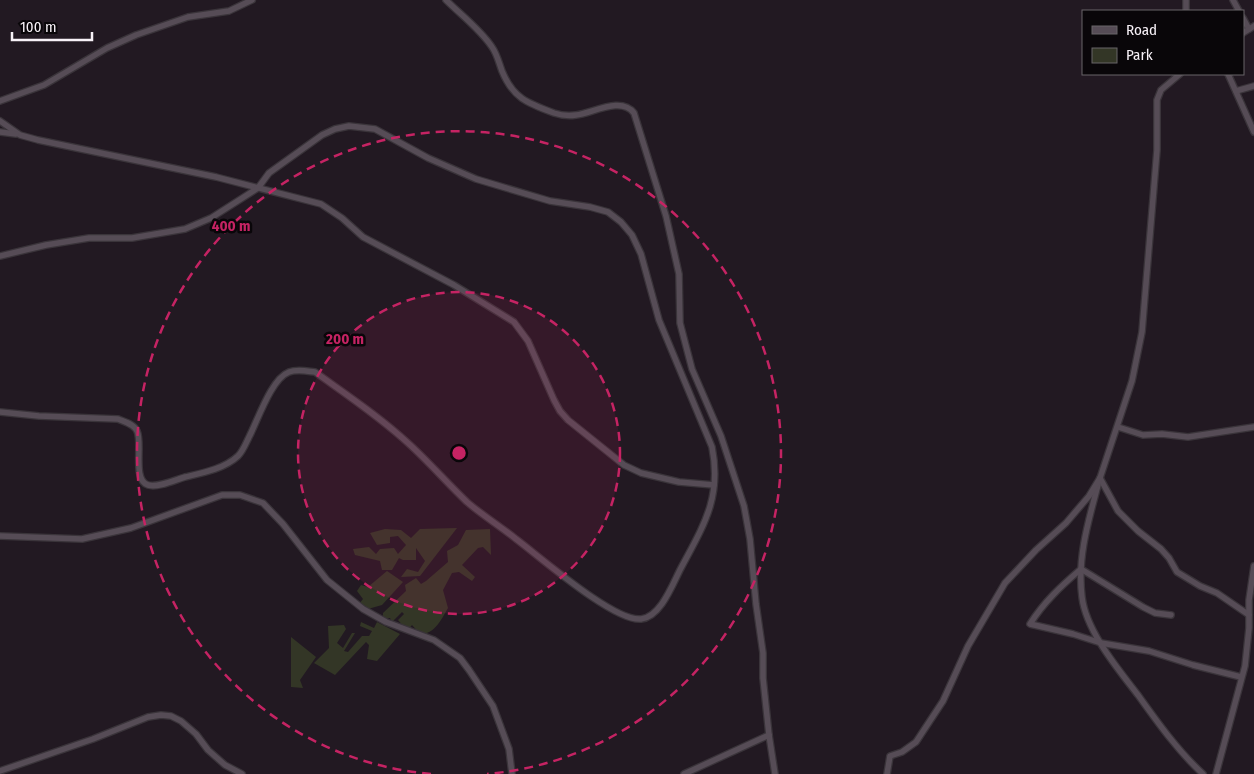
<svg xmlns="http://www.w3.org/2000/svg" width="1254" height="774" viewBox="0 0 1254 774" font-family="'Fira Sans Condensed',sans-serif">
  <rect width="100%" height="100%" fill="#221922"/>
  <g fill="#333626">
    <polygon points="457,528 420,576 401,577 407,569 418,572 425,561 416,548 416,560 403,560 399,558 392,570 382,570 380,561 355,555 353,549 369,547 376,554 380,549 394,548 398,554 406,545 398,536 390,537 390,543 377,545 370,533 385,529 401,530 411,538 420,529"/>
    <path d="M490,529L491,555L483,547L478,548L462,565L475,577L472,581L459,572L452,573L443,590L448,608C441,620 435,634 420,634L412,625L408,630L404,627L398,620L404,614L402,612L392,622L390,618L383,619V613L406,591L405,585L416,578L421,584L426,581L448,562L447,551L458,545L466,530Z"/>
    <polygon points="387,571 403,582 382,605 368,609 359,604 363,599 357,591 361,585 368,587"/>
    <polygon points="361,622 374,628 377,622 400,634 377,661 367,659 369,645 366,642 335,675 314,663 329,648 328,626 344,625 346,629 337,643 343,648 352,633 355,633 344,651 348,652 362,636 369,636 372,631 360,626"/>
    <polygon points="291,637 316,657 300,680 303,688 291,687"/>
  </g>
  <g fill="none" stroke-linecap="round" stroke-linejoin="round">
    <g stroke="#3a343a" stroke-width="8">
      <g id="street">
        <path d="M446,0C461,15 480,29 492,47C497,54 499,63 502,71C513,98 527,103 554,113C560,115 569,116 576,115C593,113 621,96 634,113L666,216L679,274L680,323L692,369L721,436L744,506L750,539L756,604L763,653V678L769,735L775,774"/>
        <polyline points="1233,0 1239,11"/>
        <polyline points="1186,11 1186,0"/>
        <polyline points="1243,18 1249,29"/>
        <polyline points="1243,33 1254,26"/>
        <polyline points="1228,74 1254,132"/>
        <polyline points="1236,91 1254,86"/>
        <polyline points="0,101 44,85 107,48 136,35 188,17 229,11 252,0"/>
        <polyline points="0,121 20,135 38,140 216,177 321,204 342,218 363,237 454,285 514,322 528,341 554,400 560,411 568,420 624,465 641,473 679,482 714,485"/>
        <polyline points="0,132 16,134"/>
        <path d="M0,256L46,245L89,238H132L185,229L211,218L258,188L269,173L322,135L335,129L349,126L375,129L428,158L476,179L550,201L590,207L608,212L621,222L632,235L641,254L659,320L712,447C722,497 704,525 681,568C673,583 661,617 641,619C614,622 539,556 516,539C500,526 482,515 467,502C447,483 429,462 408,443C380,417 347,395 315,372C306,371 297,369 289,372C271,379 258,420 249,437C246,443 243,451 238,456C224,469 202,473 185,477C175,480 158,488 148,485C132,480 143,443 137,431C134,424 125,422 118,419L39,416L0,412"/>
        <polyline points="1118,427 1143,435 1162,434 1188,437 1254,427"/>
        <polyline points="1100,478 1118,511 1138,531 1161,549 1169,558 1177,572 1200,586 1217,593 1249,615"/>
        <path d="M1098,485C1088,522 1077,559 1082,597C1086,631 1118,669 1138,695C1158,723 1178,751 1203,774"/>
        <polyline points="0,536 82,539 131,528 222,495 240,495 263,503 283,524 327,580 363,609 386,622 434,640 460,658 469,670 493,706 509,749 512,774"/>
        <path d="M1171,615L1155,613L1143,607L1081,569C1061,586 1044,602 1030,624L1073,634L1101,643L1149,651L1193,665L1241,677"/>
        <polyline points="0,771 93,739 148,717 161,715 171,716 181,721 196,734 208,750 225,765 242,774"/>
        <polyline points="684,774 769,735"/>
        <polyline points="887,774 890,756 902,752 916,742 943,701 968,646 1005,583 1036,550 1066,523 1089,496 1100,478 1132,381 1142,332 1157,150 1157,100 1161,90 1180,74"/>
        <polyline points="1216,774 1245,666 1249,628 1249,600 1254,566"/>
      </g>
    </g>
    <use href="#street" stroke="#564c56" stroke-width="5.5"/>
  </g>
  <circle cx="459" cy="453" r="161" fill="#c52363" fill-opacity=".12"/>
  <g fill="none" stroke="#c52363" stroke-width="2.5" stroke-dasharray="9 6">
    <circle cx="459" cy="453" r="161"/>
    <path d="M431 774A322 322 0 1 1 487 774"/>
  </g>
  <circle cx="459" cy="453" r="8" fill="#c52363" stroke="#090609" stroke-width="2.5"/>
  <g font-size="15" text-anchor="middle" font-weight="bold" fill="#c52363" stroke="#090609" stroke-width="5" stroke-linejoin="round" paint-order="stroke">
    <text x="231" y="231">400 m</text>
    <text x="345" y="344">200 m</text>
  </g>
  <rect x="1082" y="10" width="162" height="65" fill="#090609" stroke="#696469"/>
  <rect x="1092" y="26" width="25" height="8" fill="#564c56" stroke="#696469"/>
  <text x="1126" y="35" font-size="15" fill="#f8f2f8">Road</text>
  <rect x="1092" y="48" width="25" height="15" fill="#333626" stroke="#696469"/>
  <text x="1126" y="60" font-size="15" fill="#f8f2f8">Park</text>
  <path d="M12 32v8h80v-8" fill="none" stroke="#f8f2f8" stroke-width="2.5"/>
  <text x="20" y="32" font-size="15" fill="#f8f2f8" stroke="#090609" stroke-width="4" paint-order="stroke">100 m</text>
</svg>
